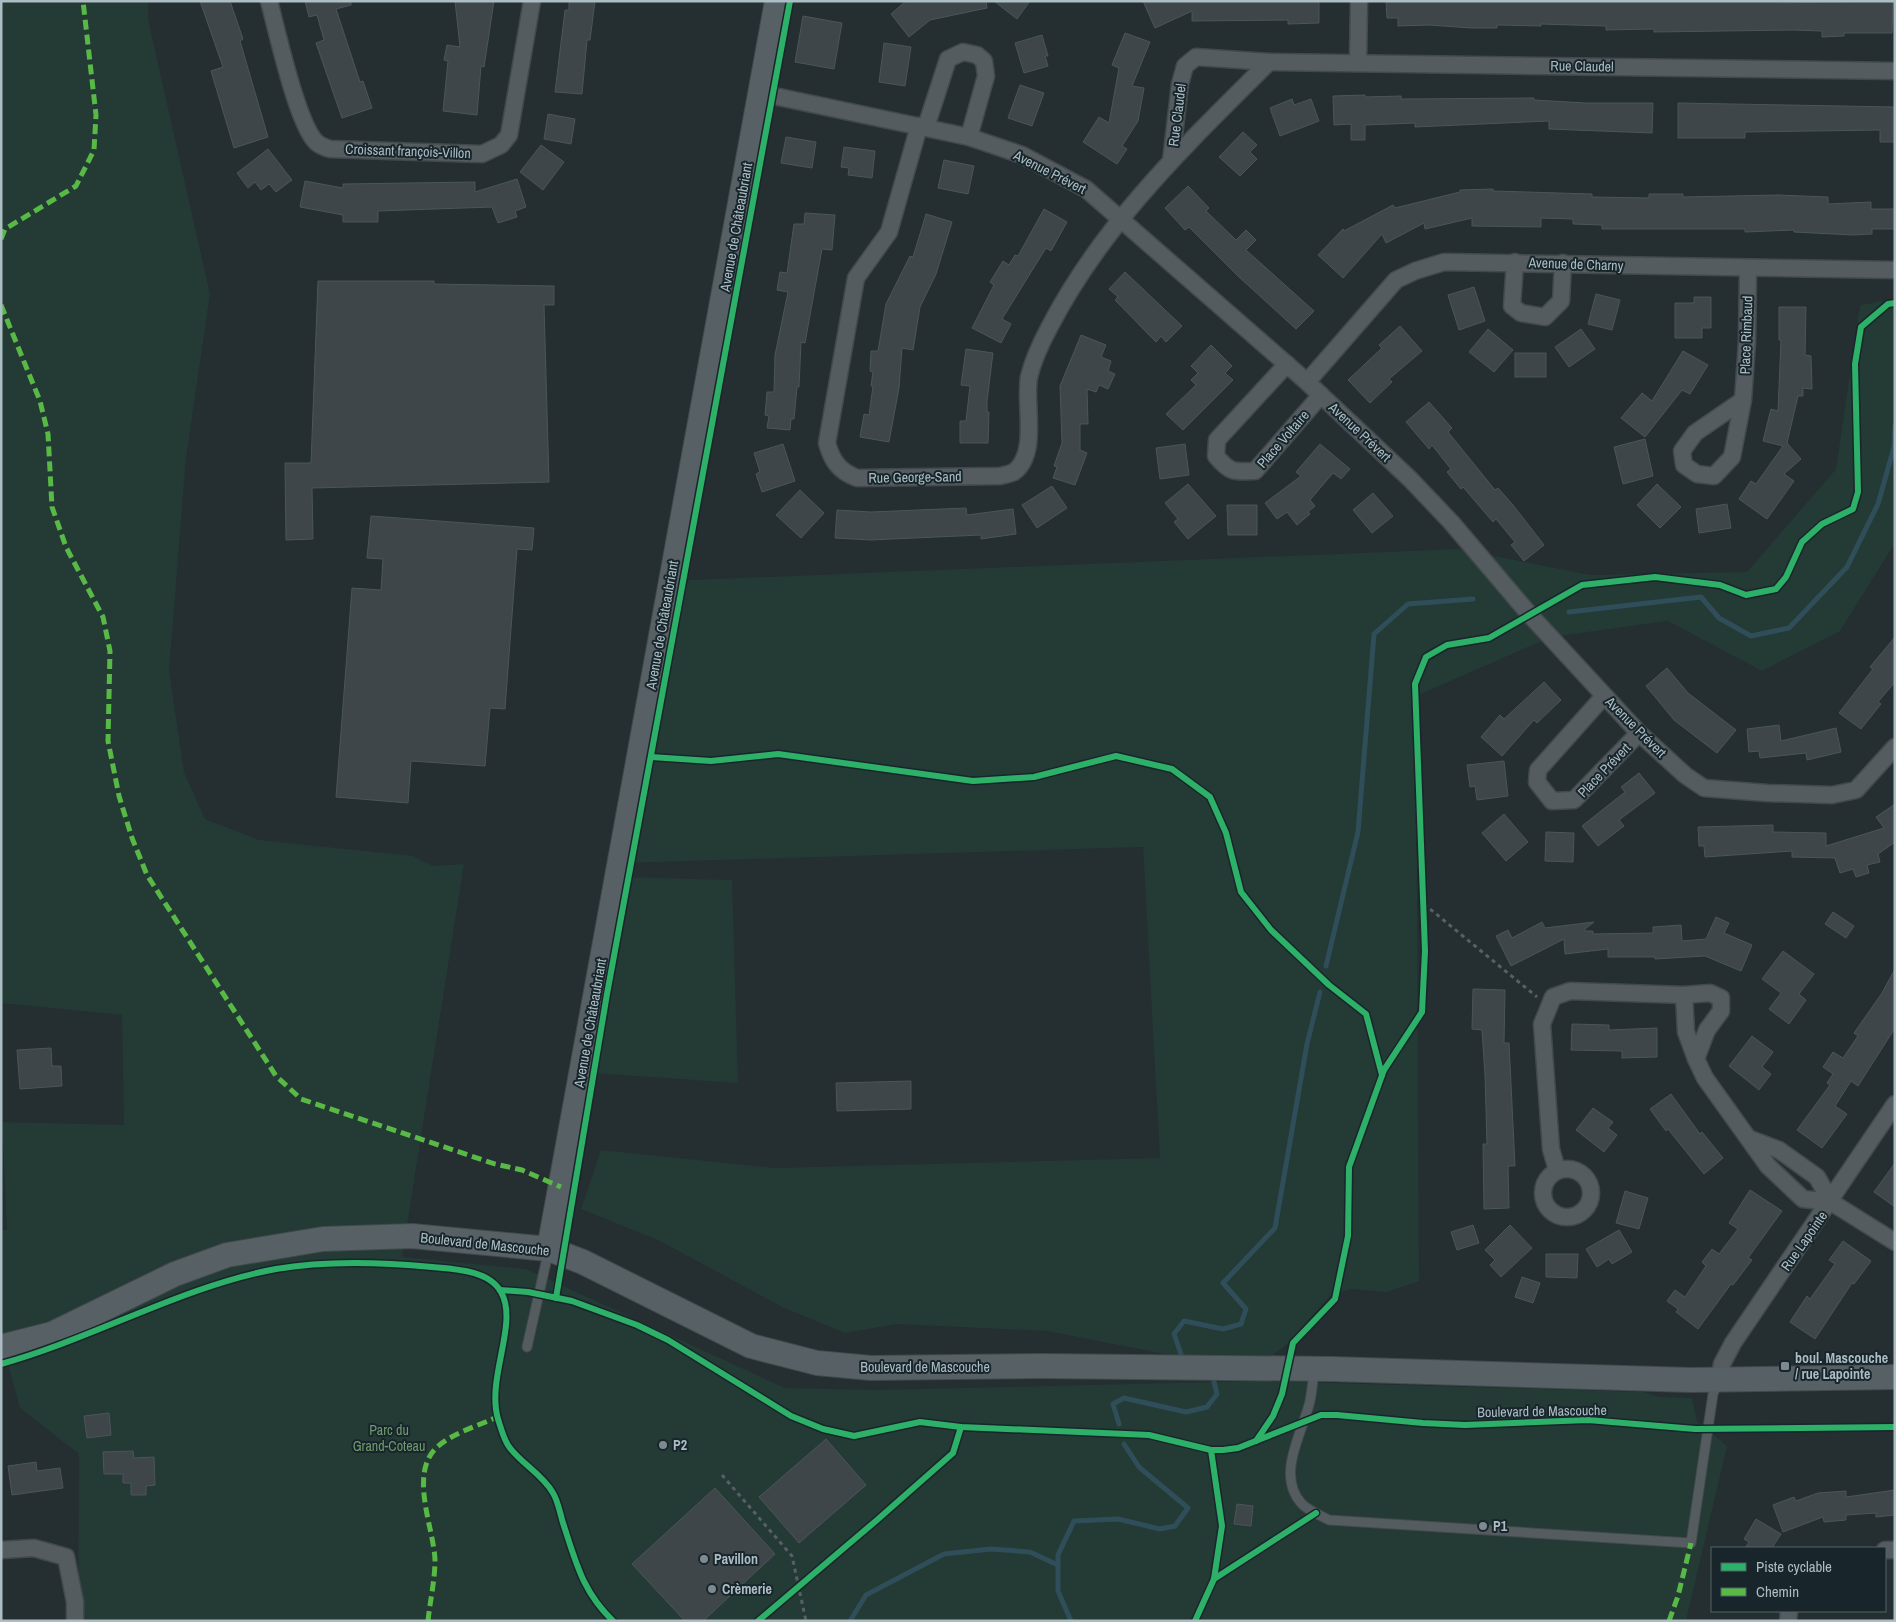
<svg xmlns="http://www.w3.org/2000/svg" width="1896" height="1622" viewBox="0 0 1896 1622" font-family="'Archivo Narrow',sans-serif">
  <rect width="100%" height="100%" fill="#252e31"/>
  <g fill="#243a34">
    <polygon points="1,1 148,1 148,19 210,294 186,458 169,671 184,772 205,819 259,840 413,856 433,866 464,864 402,1257 526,1269 785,1388 876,1390 1260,1381 1643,1392 1659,1397 1692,1398 1697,1421 1727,1446 1686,1621 78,1621 79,1454 20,1408 1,1339 1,1230 7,1230 2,1122 124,1125 122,1015 1,1003"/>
    <polygon points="1895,299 1895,543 1840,631 1762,671 1668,621 1551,637 1416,696 1419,1281 1387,1292 1350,1289 1331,1295 1285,1346 1271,1356 1170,1355 1047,1331 897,1324 845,1333 782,1307 660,1241 581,1209 601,1150 774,1168 1160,1158 1143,847 620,863 668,581 1460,549 1590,575 1747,572 1836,469 1860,305"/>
    <polygon points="624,877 732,880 738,1083 592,1073"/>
  </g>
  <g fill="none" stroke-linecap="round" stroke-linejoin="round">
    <g stroke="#2f4e59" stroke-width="5">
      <polyline points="1569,612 1701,597 1719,618 1751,636 1789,628 1847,567 1878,504 1894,447 1895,426"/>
      <polyline points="1326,966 1358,832 1374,634 1408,604 1473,599"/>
      <polyline points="1181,1354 1174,1334 1184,1321 1223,1329 1241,1324 1246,1309 1223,1283 1275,1228 1307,1044 1320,992"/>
      <polyline points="1119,1424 1113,1404 1124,1398 1186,1412 1207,1407 1217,1394 1214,1382"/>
      <polyline points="850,1621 866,1595 944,1554 991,1549 1030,1552 1058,1565"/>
      <polyline points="1071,1621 1058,1591 1058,1555 1074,1521 1118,1519 1160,1529 1175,1526 1188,1508 1139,1467 1124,1444"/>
    </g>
  </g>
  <g fill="#3e4649" stroke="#4b555a">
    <polygon points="200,1 230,1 243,39 240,41 268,137 234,148 211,71 223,67"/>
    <polygon points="305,1 351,1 351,5 336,9 360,82 363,81 372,108 342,118 316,43 324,40 317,15 309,17"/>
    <polygon points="455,1 494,1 484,67 481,66 477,115 443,111 448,61 444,60 447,45 460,47"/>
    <polygon points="569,1 595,1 590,40 587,40 582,94 555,92 565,10 569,10"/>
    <polygon points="906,1 986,1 987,8 930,20 909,37 891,14"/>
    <polygon points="994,1 1030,1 1017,19"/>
    <polygon points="1143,1 1319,1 1319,23 1288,24 1288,20 1192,21 1192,11 1155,28"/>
    <polygon points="1386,1 1777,1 1777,3 1893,1 1892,33 1844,33 1844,36 1822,37 1822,31 1793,30 1654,32 1654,29 1606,30 1606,26 1541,24 1541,26 1497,25 1497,28 1472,28 1429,25 1398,26 1398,18 1387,18"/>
    <polygon points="803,16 842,23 834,69 795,62"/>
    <polygon points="1125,33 1150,42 1132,86 1144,88 1138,121 1122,146 1127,149 1117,164 1083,142 1099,117 1109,123 1119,68 1112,65"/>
    <polygon points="1042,35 1048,56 1045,56 1048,66 1024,73 1015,43"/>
    <polygon points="884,43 911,47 905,86 879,82"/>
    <polygon points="1020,85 1044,93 1032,126 1008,118"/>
    <polygon points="1365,95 1365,97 1401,96 1401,99 1534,98 1534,100 1586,103 1653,103 1652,133 1549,129 1549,121 1415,127 1415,123 1365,125 1365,140 1351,140 1351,124 1334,125 1333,96"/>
    <polygon points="1292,99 1294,105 1311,99 1319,121 1280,136 1270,108"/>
    <polygon points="1678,103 1895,107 1895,142 1880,142 1880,130 1745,132 1745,138 1678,138"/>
    <polygon points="548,114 575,119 571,144 544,139"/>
    <polygon points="1243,132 1257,145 1250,152 1257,159 1240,176 1219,157"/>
    <polygon points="786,137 816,142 812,168 781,163"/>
    <polygon points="541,145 564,162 543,190 520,172"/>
    <polygon points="844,147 875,151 872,178 848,175 849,168 841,167"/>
    <polygon points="268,149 292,180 276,192 269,184 261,190 255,182 248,188 237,173"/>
    <polygon points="944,160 974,166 968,194 938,188"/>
    <polygon points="517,179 526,207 515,211 517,217 498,223 492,207 378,211 378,222 343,222 343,215 300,207 305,181 343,188 343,184 475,182 475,192"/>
    <polygon points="1188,186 1209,208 1206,211 1236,240 1246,230 1256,240 1246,250 1314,311 1296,329 1239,277 1189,227 1185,230 1165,208"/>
    <polygon points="1493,189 1493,191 1592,194 1592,197 1649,198 1649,194 1683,194 1683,197 1778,195 1828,197 1828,204 1871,202 1871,209 1895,209 1895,229 1872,229 1872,234 1853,235 1794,232 1794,230 1745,232 1745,229 1602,229 1602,225 1573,224 1573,219 1541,218 1541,227 1472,226 1472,218 1425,229 1424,223 1386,243 1382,234 1343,278 1318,255 1343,229 1344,231 1393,205 1395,208 1460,192 1460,190"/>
    <polygon points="1044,209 1067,222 1051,251 1046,248 1002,319 1011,324 1001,343 972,328 994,285 990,282 1003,261 1009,265 1015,255 1018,256"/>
    <polygon points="805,213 835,215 832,250 822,249 805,343 801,342 799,387 797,387 794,419 791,419 790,430 767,428 769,416 765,415 767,392 774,392 775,355 788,292 777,290 780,272 787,273 794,224 804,224"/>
    <polygon points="926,214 952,222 936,274 920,307 913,350 902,348 899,388 889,442 860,437 864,414 869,415 873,386 871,386 873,372 870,371 871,351 878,351 886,304 910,256 913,257"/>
    <polygon points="1125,272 1182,326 1166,342 1161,336 1156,342 1115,300 1118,297 1109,289"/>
    <polygon points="318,281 434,281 434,284 554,286 554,305 544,305 549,482 312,488 313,539 286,540 285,463 311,463"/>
    <polygon points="1474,287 1485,321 1459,330 1448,295"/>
    <polygon points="1596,294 1620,300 1612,330 1588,324"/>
    <polygon points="1694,297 1711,297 1711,328 1702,328 1702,338 1675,338 1675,303 1694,303"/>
    <polygon points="1779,307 1806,307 1805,355 1811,356 1812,389 1803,388 1803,396 1798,396 1787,443 1801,459 1784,474 1794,481 1767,519 1739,499 1751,481 1756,484 1783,446 1763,441 1771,409 1778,411 1781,340 1779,340"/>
    <polygon points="1400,326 1422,351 1389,379 1392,382 1370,403 1348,380 1382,348 1379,345"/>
    <polygon points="1488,329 1513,350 1494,372 1469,352"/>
    <polygon points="1581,329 1595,349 1569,367 1555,347"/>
    <polygon points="1081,335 1106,345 1101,357 1111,361 1108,371 1115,374 1108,389 1099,385 1096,392 1087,389 1088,424 1080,424 1080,450 1087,453 1075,485 1053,478 1057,467 1054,466 1062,443 1060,386"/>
    <polygon points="1211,345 1232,366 1225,373 1233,380 1183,430 1166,414 1196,385 1191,380 1198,373 1191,366"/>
    <polygon points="966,349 993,353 987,401 987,412 989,412 988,443 960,443 960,421 966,421 970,386 961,385"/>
    <polygon points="1683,351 1708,365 1690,394 1682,390 1645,437 1621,418 1642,393 1652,401"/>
    <rect x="1515" y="353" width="31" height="24"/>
    <polygon points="1429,402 1452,428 1448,432 1495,490 1498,488 1513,505 1544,545 1524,561 1511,545 1515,542 1496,519 1493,522 1463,487 1461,489 1447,472 1451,469 1432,445 1429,449 1406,422"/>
    <polygon points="1645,439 1653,476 1623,484 1614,447"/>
    <polygon points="783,444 795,481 762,492 756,474 760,472 754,453"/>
    <polygon points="1185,444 1189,475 1160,479 1156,448"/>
    <polygon points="1320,444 1350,469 1341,479 1333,473 1310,500 1315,506 1308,512 1310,514 1297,525 1287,512 1277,519 1265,503 1301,476 1296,472"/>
    <polygon points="1188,484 1216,516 1188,539 1174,522 1178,519 1165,503"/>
    <polygon points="1657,484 1681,507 1660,528 1637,505"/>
    <polygon points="1052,486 1067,508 1037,528 1022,505"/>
    <polygon points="800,490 824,513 801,538 776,515"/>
    <polygon points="1373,493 1393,516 1372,533 1353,510"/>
    <polygon points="1727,504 1731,528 1699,533 1696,509"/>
    <polygon points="1227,505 1257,505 1257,535 1228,535"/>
    <polygon points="966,508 967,515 1013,509 1016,534 981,539 981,535 870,540 835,538 837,510 871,512"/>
    <polygon points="371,516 534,528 532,550 517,549 505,709 490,708 485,766 411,761 408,803 336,797 352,588 381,590 383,559 367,558"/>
    <polygon points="1895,637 1895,682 1878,702 1881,704 1861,729 1839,713 1873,669 1870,667"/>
    <polygon points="1667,668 1688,693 1736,730 1717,753 1674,720 1646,686"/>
    <polygon points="1544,682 1561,700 1537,723 1534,720 1502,756 1481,737 1500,715 1504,719"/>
    <polygon points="1779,725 1781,741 1836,728 1841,752 1807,760 1806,753 1760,758 1759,751 1749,752 1747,729"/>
    <polygon points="1504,761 1508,796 1477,800 1475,786 1470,787 1467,765"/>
    <polygon points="1639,773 1655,793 1619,820 1624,826 1598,846 1582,826 1625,792 1621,787"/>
    <polygon points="1895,804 1895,842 1878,854 1880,862 1867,865 1869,873 1856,877 1853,869 1840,873 1835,858 1792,857 1792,851 1705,857 1704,846 1699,846 1698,827 1773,825 1773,832 1826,833 1826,846 1884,828 1876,817"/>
    <polygon points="1504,814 1528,842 1506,861 1482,833"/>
    <polygon points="1546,832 1574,833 1573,862 1545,861"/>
    <polygon points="1833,912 1854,926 1846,938 1825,924"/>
    <polygon points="1716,917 1729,923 1724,933 1752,945 1741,971 1705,956 1655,959 1655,957 1608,957 1608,949 1565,954 1564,939 1511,966 1496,936 1508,930 1512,938 1542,922 1545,928 1594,922 1585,929 1585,931 1593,931 1593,934 1653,933 1653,927 1681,925 1682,941 1706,939"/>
    <polygon points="1783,951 1814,974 1799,994 1806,1000 1789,1024 1769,1009 1781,993 1762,979"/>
    <polygon points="1895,969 1895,1028 1858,1086 1851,1081 1835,1106 1847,1114 1822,1148 1797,1130 1830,1085 1827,1083 1833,1074 1823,1067 1833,1052 1843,1058 1858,1036 1854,1033 1882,993"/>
    <polygon points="1473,989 1505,990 1504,1043 1509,1043 1515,1166 1508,1166 1509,1208 1484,1209 1483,1144 1487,1144 1485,1075 1482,1030 1472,1029"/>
    <polygon points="1572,1024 1609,1025 1609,1030 1657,1028 1657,1057 1622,1058 1622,1051 1571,1050"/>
    <polygon points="1752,1036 1773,1052 1762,1067 1771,1074 1759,1090 1729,1066"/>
    <polygon points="51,1048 52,1066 61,1066 62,1086 20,1089 17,1050"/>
    <polygon points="911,1081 911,1109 837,1111 836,1083"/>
    <polygon points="1671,1094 1700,1134 1702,1132 1723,1158 1704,1174 1668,1129 1666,1131 1650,1109"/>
    <polygon points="1593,1108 1613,1122 1608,1128 1617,1135 1604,1152 1576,1130"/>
    <polygon points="1895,1163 1895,1207 1874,1192"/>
    <polygon points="1750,1190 1782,1211 1748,1258 1752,1260 1733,1285 1731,1284 1698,1329 1676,1312 1678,1309 1667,1301 1675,1290 1685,1297 1706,1266 1702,1262 1712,1249 1719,1254 1738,1229 1729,1223"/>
    <polygon points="1625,1191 1648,1198 1639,1229 1616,1223"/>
    <polygon points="1473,1225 1479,1243 1457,1250 1451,1232"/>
    <polygon points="1510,1225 1532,1248 1501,1277 1490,1265 1495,1260 1485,1250"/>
    <polygon points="1619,1230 1632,1252 1612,1264 1609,1259 1597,1267 1586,1249"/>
    <polygon points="1843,1241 1871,1261 1854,1284 1852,1283 1815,1339 1790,1322 1807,1296 1810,1299 1835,1264 1829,1260"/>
    <polygon points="1546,1254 1578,1254 1577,1278 1546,1277"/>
    <polygon points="1522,1277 1540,1283 1533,1303 1515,1297"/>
    <polygon points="109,1413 111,1435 87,1438 84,1416"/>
    <polygon points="826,1439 866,1485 799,1543 759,1497"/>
    <polygon points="133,1451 134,1458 154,1457 155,1485 146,1486 146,1495 131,1495 131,1483 123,1483 123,1474 104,1474 103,1452"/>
    <polygon points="36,1462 37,1471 60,1468 63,1488 12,1495 8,1466"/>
    <polygon points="715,1488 775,1554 703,1621 685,1621 632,1564"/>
    <polygon points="1895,1490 1895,1515 1876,1517 1876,1513 1846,1515 1846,1520 1824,1522 1823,1517 1783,1532 1773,1505 1794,1497 1796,1501 1818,1493 1846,1491 1846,1497"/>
    <polygon points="1237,1504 1253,1506 1251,1526 1234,1524"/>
    <polygon points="1756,1519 1781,1534 1772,1548 1745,1548 1749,1542 1744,1539"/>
  </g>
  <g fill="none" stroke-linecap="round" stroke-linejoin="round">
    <g stroke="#42494c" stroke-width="11">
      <g id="lane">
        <polyline points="527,1347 549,1249"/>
        <path d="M1314,1370C1313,1380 1312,1391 1310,1401C1303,1432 1275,1475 1302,1504C1309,1511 1320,1515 1329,1520L1691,1543L1713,1394L1718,1382"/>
      </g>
    </g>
    <g stroke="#42494c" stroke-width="19">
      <g id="street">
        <path d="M269,1C277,31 297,123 316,142C320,146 324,147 330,149L482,154L501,145L509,135L532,1"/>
        <polyline points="1358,62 1359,1"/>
        <polyline points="760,93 969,137 1022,155 1086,189 1307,382 1410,479 1451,522 1530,615 1639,733 1685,775 1704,788 1767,793 1832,795 1856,790 1895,747"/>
        <path d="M919,126L889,232L856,278L827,443C832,461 839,471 857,478L1000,476C1004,475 1010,474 1014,472C1039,453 1024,404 1029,377C1033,360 1041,343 1049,328C1103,223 1187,144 1269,62"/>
        <polyline points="926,127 948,59 963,52 977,55 984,61 986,76 969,137"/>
        <polyline points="1171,161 1180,84 1185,66 1196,57 1269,62 1895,71"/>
        <polyline points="1515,262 1512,306 1521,313 1545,317 1561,301 1563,263"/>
        <path d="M1287,364L1217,440L1216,456C1230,473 1234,472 1255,471L1321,395"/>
        <polyline points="1307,382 1396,280 1415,271 1444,262 1895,270"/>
        <polyline points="1743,400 1695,433 1682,451 1684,465 1697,474 1714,476 1732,457 1743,400 1747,342 1748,269"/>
        <polyline points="1604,696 1538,770 1537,782 1552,801 1574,800 1639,733"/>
        <polyline points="1684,995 1686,1032 1696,1059 1705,1078 1768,1166 1803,1199 1831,1202 1895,1242"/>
        <polyline points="1750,1139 1779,1150 1817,1177 1831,1202"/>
        <circle cx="1567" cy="1193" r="24"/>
        <polyline points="1557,1170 1551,1149 1542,1024 1553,997 1570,991 1684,995 1710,993 1721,998 1721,1011 1707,1030 1696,1059"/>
        <polyline points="1719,1380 1722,1364 1733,1343 1895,1104"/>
        <polyline points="1,1550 34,1548 66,1557 75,1602 75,1621"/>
        <polyline points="1885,1550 1895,1550"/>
        <polyline points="1788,1621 1789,1611"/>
      </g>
    </g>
    <g stroke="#42494c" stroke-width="26">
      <g id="secondary">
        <polyline points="549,1249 777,1"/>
        <polyline points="1,1347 52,1334 175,1274 227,1255 323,1239 412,1236 549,1249 583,1262 751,1346 817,1363 871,1368 1042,1366 1332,1369 1691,1380 1895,1377"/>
      </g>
    </g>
    <g stroke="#576163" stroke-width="3" stroke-dasharray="4 4" stroke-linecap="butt">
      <polyline points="1424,904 1537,997"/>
      <polyline points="722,1475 792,1556 806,1621"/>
    </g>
    <use href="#lane" stroke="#545c60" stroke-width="9"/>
    <use href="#street" stroke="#545c60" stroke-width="16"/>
    <use href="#secondary" stroke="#576165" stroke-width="24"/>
    <g stroke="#58b947" stroke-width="5" stroke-dasharray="10 5" stroke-linecap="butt">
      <polyline points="1,239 5,229 76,186 94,150 96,115 83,1"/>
      <polyline points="1,305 40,401 48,434 52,507 66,547 103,617 110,651 108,741 119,796 132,838 147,875 276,1076 301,1099 495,1164 522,1170 561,1187"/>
      <path d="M428,1621C430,1601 435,1580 435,1560C434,1529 409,1475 436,1448C452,1433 478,1426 497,1417"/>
      <polyline points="1669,1621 1678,1596 1691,1543"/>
    </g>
    <g stroke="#18262c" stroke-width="9">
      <g id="cycleway">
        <polyline points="651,757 711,761 778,754 973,781 1034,777 1116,756 1172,769 1210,797 1226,833 1241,892 1271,930 1329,985 1366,1014 1382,1075"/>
        <polyline points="500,1290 528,1292 572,1301 637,1325 668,1340 791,1416 823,1429 854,1436 920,1422 961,1427 1149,1435 1211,1450 1223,1450 1238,1448 1321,1415 1337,1415 1423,1423 1465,1425 1588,1420 1695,1429 1895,1427"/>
        <polyline points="556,1298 607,994 790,1"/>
        <path d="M1,1364C92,1339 183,1286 276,1269C327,1260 380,1262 432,1267C454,1269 489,1270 501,1292C519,1323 486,1378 498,1419C501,1428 504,1441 510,1448C522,1464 543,1475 553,1493C558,1501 560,1513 563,1523C576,1562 582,1591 613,1621"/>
        <polyline points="1256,1441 1273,1416 1282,1394 1293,1343 1335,1299 1348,1236 1349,1167 1384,1070 1422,1012 1425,951 1415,684 1426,657 1447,645 1489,638 1582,585 1655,577 1720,585 1746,595 1776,589 1786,577 1802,542 1822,524 1853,509 1858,492 1855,364 1861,327 1888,304 1895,303"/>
        <polyline points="1214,1579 1316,1513"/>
        <polyline points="758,1621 877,1520 953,1453 961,1427"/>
        <polyline points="1195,1621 1214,1579 1222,1526 1211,1450"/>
      </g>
    </g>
    <use href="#cycleway" stroke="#2db169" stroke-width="6"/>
  </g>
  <g fill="#7d8b91" stroke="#18262c" stroke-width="2">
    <rect x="1780" y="1361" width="10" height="10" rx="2.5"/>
    <circle cx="663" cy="1445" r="5"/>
    <circle cx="1483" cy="1526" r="5"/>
    <circle cx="704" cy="1559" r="5"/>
    <circle cx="712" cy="1589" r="5"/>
  </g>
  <g text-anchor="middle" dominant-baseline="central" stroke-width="4" stroke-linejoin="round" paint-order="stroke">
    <g font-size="14" fill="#acbdc4" stroke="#18262c">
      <text transform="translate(1582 66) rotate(1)">Rue Claudel</text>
      <text transform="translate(1177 115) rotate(-83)">Rue Claudel</text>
      <text transform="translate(408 151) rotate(2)">Croissant françois-Villon</text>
      <text transform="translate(1050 172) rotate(27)">Avenue Prévert</text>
      <text transform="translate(736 227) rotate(-80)">Avenue de Châteaubriant</text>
      <text transform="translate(1576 264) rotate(2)">Avenue de Charny</text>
      <text transform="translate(1746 335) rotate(-88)">Place Rimbaud</text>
      <text transform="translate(1360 432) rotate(43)">Avenue Prévert</text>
      <text transform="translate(1283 439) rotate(-49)">Place Voltaire</text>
      <text transform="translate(915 477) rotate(-1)">Rue George-Sand</text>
      <text transform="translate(662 625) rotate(-80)">Avenue de Châteaubriant</text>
      <text transform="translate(1636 727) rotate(45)">Avenue Prévert</text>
      <text transform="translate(1604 770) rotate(-46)">Place Prévert</text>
      <text transform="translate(590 1023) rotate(-80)">Avenue de Châteaubriant</text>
      <text transform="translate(1804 1241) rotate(-55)">Rue Lapointe</text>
      <text transform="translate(485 1244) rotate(6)">Boulevard de Mascouche</text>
      <text x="925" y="1367">Boulevard de Mascouche</text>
      <text transform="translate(1542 1411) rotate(-1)">Boulevard de Mascouche</text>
    </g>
    <g font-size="14" font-weight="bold" fill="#acbdc4" stroke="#18262c" text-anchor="start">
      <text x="1795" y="1358">boul. Mascouche<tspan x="1795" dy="16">/ rue Lapointe</tspan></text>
      <text x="673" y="1445">P2</text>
      <text x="1493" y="1526">P1</text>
      <text x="714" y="1559">Pavillon</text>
      <text x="722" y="1589">Crèmerie</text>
    </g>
    <g font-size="14" fill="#709a6c" stroke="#18262c">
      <text x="389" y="1430">Parc du<tspan x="389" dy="16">Grand-Coteau</tspan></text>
    </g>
  </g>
  <rect width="1896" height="1622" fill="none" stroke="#acbdc4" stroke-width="5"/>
  <rect x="1711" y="1547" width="175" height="65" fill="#18262c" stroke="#536269"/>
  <rect x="1721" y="1563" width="25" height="8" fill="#2db169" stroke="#536269"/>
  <text x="1756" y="1572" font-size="15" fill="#acbdc4">Piste cyclable</text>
  <rect x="1721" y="1588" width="25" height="8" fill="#58b947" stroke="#536269"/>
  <text x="1756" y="1597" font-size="15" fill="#acbdc4">Chemin</text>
</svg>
